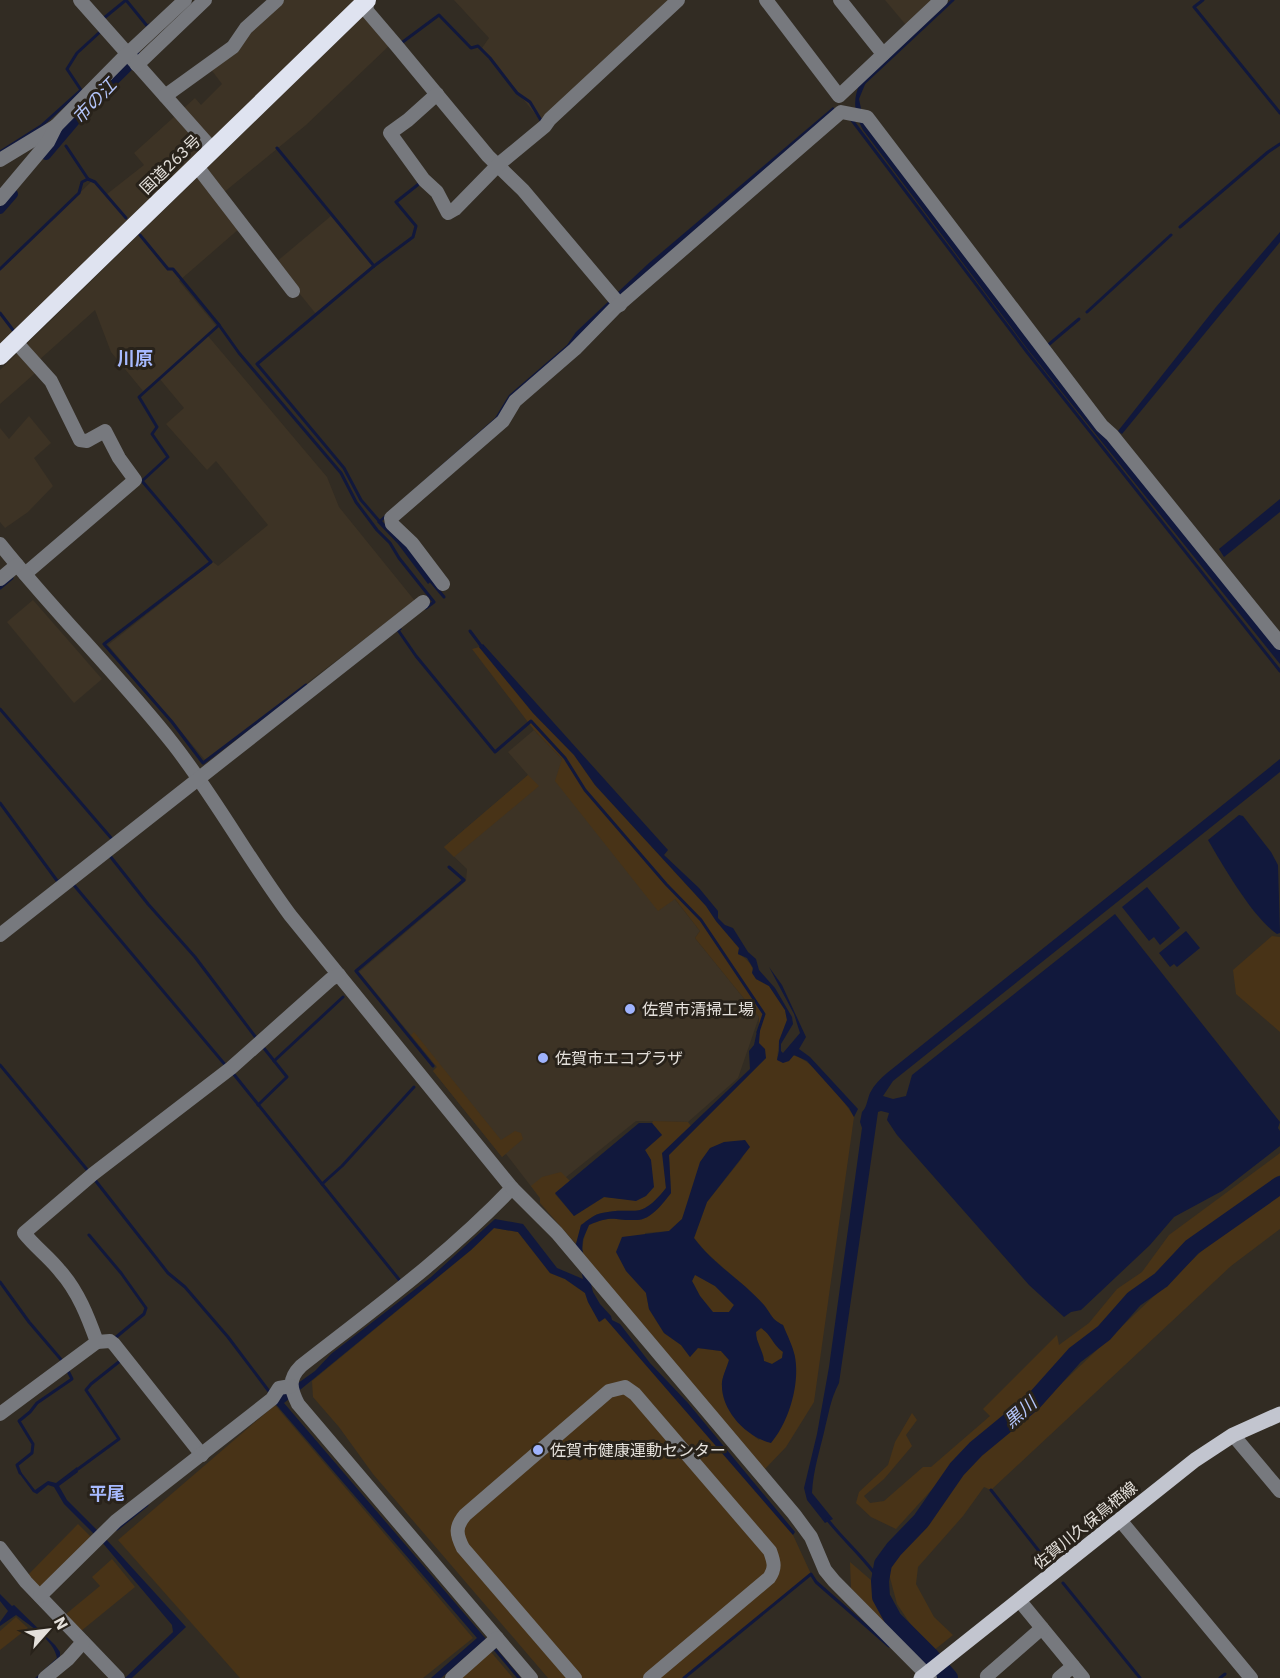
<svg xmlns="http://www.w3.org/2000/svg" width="1280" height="1678" viewBox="0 0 1280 1678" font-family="'IBM Plex Sans','Noto Sans JP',sans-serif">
  <rect width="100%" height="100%" fill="#322c23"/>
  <g fill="#3d3325">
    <polygon points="278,0 357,0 0,346 0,270 93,180 107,194 144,165 134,153 195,98 201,105 222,84 207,64"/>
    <polygon points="454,0 671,0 540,120 482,48 489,38"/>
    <polygon points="885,0 935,0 906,25"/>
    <polygon points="366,13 392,43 306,125 217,198 240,228 179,281 217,327 208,336 327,477 339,507 415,601 205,760 108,645 213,562 218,566 268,525 216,461 207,470 166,424 184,408 159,378 143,391 111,352 95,310 38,361 41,368 0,404 0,370"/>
    <polygon points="331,216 373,266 316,314 275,263"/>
    <polygon points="29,416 51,443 34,458 53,486 28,512 5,528 0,522 0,428 9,439"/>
    <polygon points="33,600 102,679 74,703 7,622"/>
    <polygon points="534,730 562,759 659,910 674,898 700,931 695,938 759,1017 738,1078 688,1122 636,1121 540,1198 506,1154 502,1157 433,1071 437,1067 359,972 466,881 467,869 444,847 528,775 508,752"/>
  </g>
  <g fill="#483317" fill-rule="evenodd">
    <path d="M479,647L533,713L574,755L595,785L706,906L716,921L739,948L738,954C750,960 753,967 756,979L769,986L785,1010L787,1020L779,1041L777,1060C782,1058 790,1054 795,1056C812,1059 846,1103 854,1117L814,1402L786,1447L764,1470L584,1257C581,1245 584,1236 589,1225C614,1214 614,1221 637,1220C650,1220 663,1203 671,1193L669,1155L766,1058L758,1043L759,1017L695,938L700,931L675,899L658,911L555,781L562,759L534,730L472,649ZM743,1157L707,1202L694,1238C714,1264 743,1281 764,1306C772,1315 771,1319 783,1325L795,1356L759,1440C741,1426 721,1409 722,1383C723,1376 727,1367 729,1360L721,1351L697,1348L690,1357L681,1345L664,1333L649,1309L646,1293L645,1233L669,1231L682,1219L688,1205Z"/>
    <polygon points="528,775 539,786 454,857 444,847"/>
    <polygon points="1272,936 1280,937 1280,1032 1236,994 1233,970"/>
    <polygon points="414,1032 501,1140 515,1131 521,1133 523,1139 502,1157 433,1071 437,1067 411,1035"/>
    <path d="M653,1121L688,1122L691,1126L663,1153L666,1188C638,1223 636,1205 602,1213C594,1214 587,1221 581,1225L576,1244L540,1203V1198L531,1186L542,1177L561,1172L570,1181L555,1194L574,1216L604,1197L636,1200L651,1160L645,1150L662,1135L652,1123Z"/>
    <polygon points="1280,1153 1280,1175 1213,1226 1182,1245 1154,1279 1132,1291 1098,1328 1075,1345 1028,1401 974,1443 896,1529 871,1517 856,1503 859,1492 888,1465 895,1442 912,1413 917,1420 906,1435 912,1446 884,1479 864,1496 870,1503 884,1501 923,1467 931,1467 990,1416 983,1409 1057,1335 1059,1345 1089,1323 1117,1289 1142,1272 1169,1235"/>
    <polygon points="1280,1192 1280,1229 1231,1266 991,1490 984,1487 963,1516 918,1567 916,1584 934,1617 953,1635 933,1651 915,1631 897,1604 889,1574 895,1556 922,1528 965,1468 1025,1418 1209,1244"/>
    <polygon points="494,1228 518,1232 550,1273 565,1279 585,1293 588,1302 600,1322 605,1318 793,1535 811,1574 686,1678 548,1678 373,1474 339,1427 313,1397 312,1381 471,1250"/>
    <polygon points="695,1274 715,1286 734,1305 729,1312 713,1313 700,1296 692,1281"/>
    <path d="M761,1328C771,1334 773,1344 783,1351L782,1358L772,1364L764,1361C763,1349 756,1343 756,1332Z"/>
    <polygon points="275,1405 473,1638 423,1678 240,1678 118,1540"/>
    <polygon points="78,1524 93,1539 42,1590 27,1576"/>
    <polygon points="112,1559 135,1587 81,1631 66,1614 100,1586 92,1577"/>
    <polygon points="850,1562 872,1581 877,1595 890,1620 927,1656 921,1661 851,1588"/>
    <polygon points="16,1617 28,1628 0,1650 0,1631"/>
    <polygon points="491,1652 513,1678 460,1678"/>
  </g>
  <g fill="#11183c" fill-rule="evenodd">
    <path d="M861,81L866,82L859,99L863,118L1280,649V664L1029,351L863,130C854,113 852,99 861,81Z"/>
    <polygon points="833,107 836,110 621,297 617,293 649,263"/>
    <polygon points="1280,232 1280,242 1122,434 1118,431 1216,307"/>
    <polygon points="610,300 613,304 499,419 382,521 408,547 434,579 428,584 398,544 377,522 495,418 509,395 567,345 576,332"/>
    <polygon points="1280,499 1280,512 1224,557 1219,549"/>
    <polygon points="483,644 668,850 664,855 699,888 718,911 718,918 725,925 733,928 748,952 756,959 759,970 775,988 792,1017 793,1024 781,1044 781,1051 783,1053 800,1033 794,1014 769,967 782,985 806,1037 799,1049 810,1057 858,1109 854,1117 849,1108 807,1061 794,1055 789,1061 783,1063 777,1060 779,1051 779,1041 787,1020 785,1010 769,986 756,979 752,973 753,968 747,958 738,954 739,948 716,921 706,906 595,785 574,755 533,713 479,647"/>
    <path d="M1280,759V772L893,1081L883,1096L893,1099L906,1096L912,1075L1115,914L1280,1122L1278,1128L1280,1131V1146L1222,1191L1174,1217L1150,1245L1081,1310L1071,1312L1064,1317L1029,1285L897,1135L887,1120L889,1113L881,1111L878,1112L839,1383C830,1401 830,1409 825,1428C820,1450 813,1470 812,1493L833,1519L825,1523L807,1500L804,1488L817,1434L829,1367L862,1128L860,1122L862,1112C867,1107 867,1100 870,1093C874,1085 880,1079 887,1073Z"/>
    <path d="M1239,815L1243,816L1271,852L1278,865L1280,933L1277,934C1253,918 1223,866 1208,840Z"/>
    <polygon points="1147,887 1180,928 1160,945 1154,937 1149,941 1122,907"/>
    <polygon points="1186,931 1200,948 1177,967 1174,964 1170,967 1159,953"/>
    <path d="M760,1030L759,1043L765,1049L766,1058L669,1155L671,1193C663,1203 651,1220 637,1220C614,1221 614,1214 589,1225L583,1239L582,1249L593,1292L600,1304L611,1316L612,1320L620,1324L650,1363L688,1403L795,1532L793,1535L605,1318L599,1322L588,1302L585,1293L565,1279L550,1273L518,1232L494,1228L471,1250L284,1403L486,1639L441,1678H431L477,1638L273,1401L315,1371L331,1354L431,1277L495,1219L523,1224L557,1268L583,1279L576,1244L581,1225C587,1221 594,1214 602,1213C636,1205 638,1223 666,1188L662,1153L750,1069L749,1051L754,1045L757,1031Z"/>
    <polygon points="639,1123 652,1123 662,1135 645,1150 651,1160 654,1187 646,1196 636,1201 604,1197 574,1216 555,1193"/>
    <path d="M745,1140L750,1147L707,1202L694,1238C714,1265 743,1281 764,1305C772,1315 771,1319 783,1325C787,1335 793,1346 795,1357C800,1384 789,1422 771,1443C746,1437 720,1410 722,1382C723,1375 727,1367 729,1360L721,1351L698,1348L690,1357L681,1345L664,1333L649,1309L646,1293L626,1271L616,1252L622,1237L669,1231L682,1219L700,1162L710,1148L724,1142ZM695,1275L715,1286L734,1305L729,1312H713L700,1296L692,1281ZM761,1328C771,1334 772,1344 783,1352L782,1358L772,1364L764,1361C763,1350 756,1343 756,1332Z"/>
    <polygon points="77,1467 78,1472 59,1486 67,1500 105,1538 186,1627 132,1678 125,1678 173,1632 172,1625 101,1541 64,1504 54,1487 48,1485 37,1494 33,1492 19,1473 21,1472 35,1490 48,1481 56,1483"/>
    <path d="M0,1594L12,1606L14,1605L55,1645L60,1652V1660L41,1678H35L57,1658C54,1640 30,1626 16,1615L0,1626V1622L8,1611L0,1601Z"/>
  </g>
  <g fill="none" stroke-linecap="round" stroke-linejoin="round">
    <g stroke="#11183c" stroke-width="3">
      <polyline points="1203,0 1194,7 1280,113"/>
      <polyline points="104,18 126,0 148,27 149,25"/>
      <polyline points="400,44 439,15 471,48 478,46 490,58 517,93 530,102 542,122"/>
      <polyline points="862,85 953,0"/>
      <polyline points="851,119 1027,352 1280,671"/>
      <polyline points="277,148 374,266"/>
      <polyline points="0,152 41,126 81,90 67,69 77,53 101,31"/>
      <polyline points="88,179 95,182 126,218"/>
      <polyline points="1180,227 1268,152 1280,144"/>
      <polyline points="140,235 168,269 173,269 219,325 239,353 341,473 356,502 377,530 390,543 399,558 434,602 426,608"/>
      <polyline points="0,269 79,193 82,182 88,179 66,146"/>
      <polyline points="1087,312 1171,235"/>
      <polyline points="0,313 13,330"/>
      <polyline points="1047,346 1079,319"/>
      <polyline points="139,480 142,481 211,562 104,644 172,722 203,763 306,685"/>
      <polyline points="142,481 168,457 152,434 157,427 139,397 219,325"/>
      <polyline points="380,522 361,500 344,468 257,364 374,266 413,237 416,226 396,202 420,183"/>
      <polyline points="429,579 444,597"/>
      <polyline points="0,588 12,578"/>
      <polyline points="400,629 398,630 416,656 495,752 531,721 565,758 585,790 666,884 701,920 764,1014 758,1032"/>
      <polyline points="470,631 482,647"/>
      <polyline points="0,709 112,839"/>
      <polyline points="0,803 58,882 60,880"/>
      <polyline points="110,856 148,904 195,957 257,1039"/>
      <polyline points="73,884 227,1067"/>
      <polyline points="274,1061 343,997"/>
      <polyline points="0,1065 89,1172"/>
      <polyline points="433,1066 356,971 464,880 449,867"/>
      <polyline points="232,1072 401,1282"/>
      <polyline points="258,1105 287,1077 263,1047"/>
      <polyline points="95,1180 168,1273 185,1287 228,1337 271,1394"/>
      <polyline points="322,1184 342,1166 414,1087"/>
      <polyline points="89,1235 121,1273 146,1308 144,1314 115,1338"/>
      <polyline points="0,1282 29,1322 64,1363"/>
      <polyline points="78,1469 119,1439 86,1390 91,1384 120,1361"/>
      <polyline points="20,1473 17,1465 32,1453 33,1444 19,1421 30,1412 37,1403 72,1379 67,1369"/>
      <polyline points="991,1490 1046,1560"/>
      <path d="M827,1519C844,1541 865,1558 880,1581"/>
      <polyline points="117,1529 147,1505"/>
      <polyline points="1063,1583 1140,1678"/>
      <polyline points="493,1647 519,1678"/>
      <polyline points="684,1678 811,1574 816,1582 889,1646"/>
      <polyline points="1220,1678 1225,1674"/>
    </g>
    <g stroke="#11183c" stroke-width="10">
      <polyline points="46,155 85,109 138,57"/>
      <polyline points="0,209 13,194"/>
    </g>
    <polyline stroke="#11183c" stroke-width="18" points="949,1678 929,1655 893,1619 881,1597 880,1581 883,1564 894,1549 921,1521 957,1469 976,1449 1033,1402 1075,1355 1104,1333 1134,1299 1161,1280 1192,1247 1280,1185"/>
    <g stroke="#77797e" stroke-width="14">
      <polyline points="80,0 213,150"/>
      <polyline points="366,0 367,11 396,45 488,156 523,190 620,305"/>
      <polyline points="766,0 839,96 941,0"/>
      <polyline points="840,0 883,54"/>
      <polyline points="137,65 205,0"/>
      <polyline points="437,94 408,120 390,133 424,180 437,192 448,213 455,209 499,164 545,126 550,119 678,0"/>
      <polyline points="165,96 233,47 246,28 277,0"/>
      <polyline points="0,160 56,126 127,54 185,0"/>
      <polyline points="196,165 293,291"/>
      <polyline points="0,199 48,142 56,126"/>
      <polyline points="15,341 51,381 80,440 87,441 105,431 119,458 135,480 25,574"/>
      <path d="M0,544C55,613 119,675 174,745C216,799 249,860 290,915L512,1188C448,1255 374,1309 301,1366C288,1379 290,1388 298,1404L531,1678"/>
      <polyline points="0,579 17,565"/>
      <polyline points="443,584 412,543 392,524 391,518 503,421 515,401 575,349 614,309 841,112 867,117 1102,426 1112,435 1280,643"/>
      <polyline points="0,935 423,602"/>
      <polyline points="512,1188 557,1233 794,1514 811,1537 825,1570 834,1581 930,1678"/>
      <polyline points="97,1342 110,1341 114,1344 202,1455"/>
      <path d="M0,1414L97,1342C88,1317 78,1291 60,1271C49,1257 35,1247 24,1233L93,1174L231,1068L331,979L339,975"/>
      <polyline points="1233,1435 1280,1491"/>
      <polyline points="1120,1520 1251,1678"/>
      <polyline points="0,1548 26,1582 118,1678"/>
      <polyline points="40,1596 116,1521 272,1399 279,1388 291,1386"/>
      <polyline points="1019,1600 1083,1678"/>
      <polyline points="45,1678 68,1659 83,1642"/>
      <polyline points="452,1678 497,1638"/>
      <path d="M575,1678L463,1548C456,1534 455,1527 465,1515L609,1391L625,1387L635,1394L770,1551C774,1562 776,1568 769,1578L650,1678"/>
      <polyline points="988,1678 987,1676 1042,1628"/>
      <polyline points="1059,1678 1073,1666"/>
    </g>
    <polyline stroke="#c2c5cf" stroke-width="15" points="921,1678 1195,1460 1233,1435 1280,1414"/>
    <polyline stroke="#dfe3f0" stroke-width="18" points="0,356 367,0"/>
  </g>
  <g fill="#9fb3fd" stroke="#28221a" stroke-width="2">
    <circle cx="630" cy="1009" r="6"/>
    <circle cx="543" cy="1058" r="6"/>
    <circle cx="538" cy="1450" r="6"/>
  </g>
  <g text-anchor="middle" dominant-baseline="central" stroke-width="6" stroke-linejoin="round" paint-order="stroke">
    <g font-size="16" fill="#e4e0db" stroke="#28221a">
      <text transform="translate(170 164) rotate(-44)">国道263号</text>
      <text transform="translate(1085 1525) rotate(-39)">佐賀川久保鳥栖線</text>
    </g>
    <g font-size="16" fill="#e4e0db" stroke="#28221a" text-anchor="start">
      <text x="642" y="1009">佐賀市清掃工場</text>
      <text x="555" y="1058">佐賀市エコプラザ</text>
      <text x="550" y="1450">佐賀市健康運動センター</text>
    </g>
    <g font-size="18" font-style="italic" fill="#b4c5fb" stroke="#28221a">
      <text transform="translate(94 101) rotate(-46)">市の江</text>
      <text transform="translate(1020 1412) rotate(-41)">黒川</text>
    </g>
    <g font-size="18" font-weight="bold" fill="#a7baff" stroke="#28221a">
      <text x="135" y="358">川原</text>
      <text x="107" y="1493">平尾</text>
    </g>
  </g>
  <g transform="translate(48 1630) rotate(62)" stroke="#28221a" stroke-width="4.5" paint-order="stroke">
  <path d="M0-4.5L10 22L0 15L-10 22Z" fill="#e4e0db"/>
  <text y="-9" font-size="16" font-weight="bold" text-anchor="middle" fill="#e4e0db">N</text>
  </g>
</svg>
